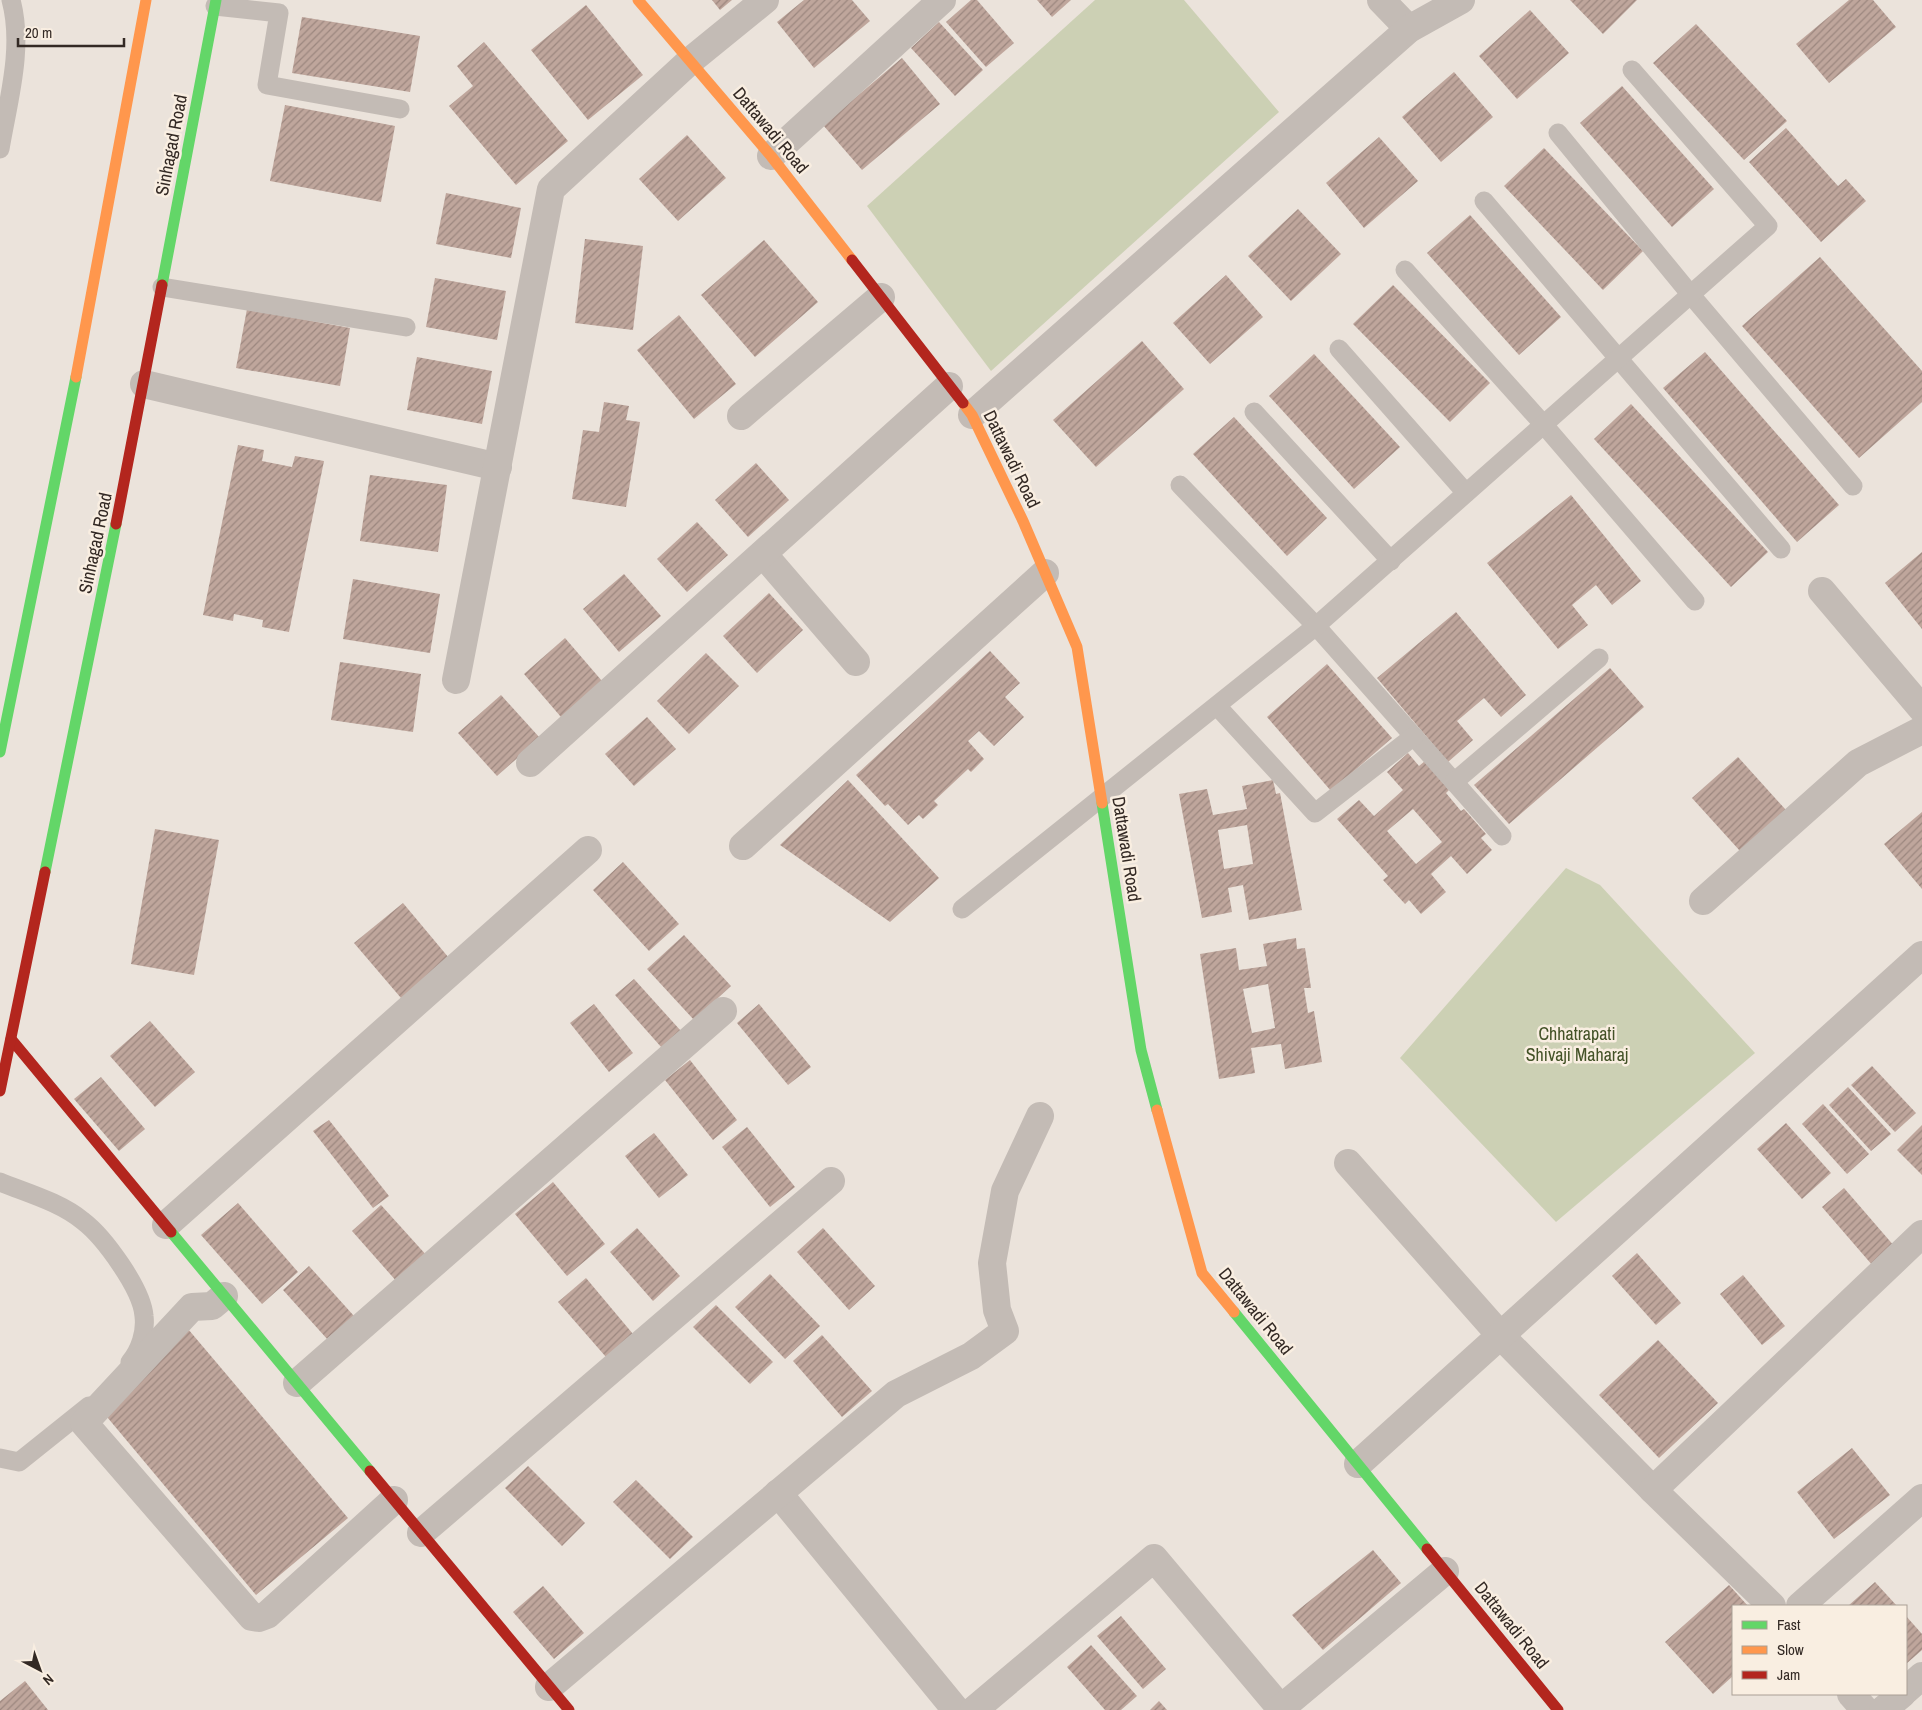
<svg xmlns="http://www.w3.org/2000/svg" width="1922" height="1710" viewBox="0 0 1922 1710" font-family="'Archivo Narrow',sans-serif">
  <defs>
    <pattern id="building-hatch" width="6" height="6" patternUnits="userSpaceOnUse" patternTransform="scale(1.25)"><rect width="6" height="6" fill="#bfa69c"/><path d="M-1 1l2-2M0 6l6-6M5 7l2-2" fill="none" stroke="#9c877f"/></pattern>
  </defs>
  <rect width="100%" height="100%" fill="#ebe3db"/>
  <g fill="#ccd0b4">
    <polygon points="1095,0 1184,0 1279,112 991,371 867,206"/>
    <polygon points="1566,868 1600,885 1755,1053 1556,1222 1400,1058"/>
  </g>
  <g fill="url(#building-hatch)" fill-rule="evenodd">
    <polygon points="712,0 732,0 720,10"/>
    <polygon points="804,0 852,0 870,21 814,68 777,22"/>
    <polygon points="971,0 977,0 1014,43 986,67 946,22"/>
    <polygon points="1037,0 1071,0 1052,17"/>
    <polygon points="1570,0 1637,0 1603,34"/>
    <polygon points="1849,0 1873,0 1896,27 1829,83 1796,44"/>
    <polygon points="586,5 643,75 588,120 531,50"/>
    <polygon points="1530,10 1569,53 1517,99 1479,56"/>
    <polygon points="302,17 420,36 410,92 292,73"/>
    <polygon points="939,22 983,70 955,96 911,48"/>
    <polygon points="1696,24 1787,121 1744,160 1653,63"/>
    <polygon points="484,42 568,141 516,185 449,106 473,86 457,66"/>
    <polygon points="902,58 940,104 862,170 823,125"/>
    <polygon points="1454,72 1493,117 1441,162 1402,117"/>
    <polygon points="1622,86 1714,189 1672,227 1580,123"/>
    <polygon points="285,105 395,126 381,202 270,181"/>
    <polygon points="1786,128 1838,186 1846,179 1866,201 1821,242 1749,162"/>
    <polygon points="687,135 726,178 678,221 639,179"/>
    <polygon points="1379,137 1418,181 1364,228 1326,183"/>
    <polygon points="1544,148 1643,251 1603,290 1504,186"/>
    <polygon points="446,193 521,208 511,258 436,244"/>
    <polygon points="1298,209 1341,254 1291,301 1248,256"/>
    <polygon points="1470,215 1561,317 1519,355 1427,253"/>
    <polygon points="585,239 643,246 633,330 575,323"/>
    <polygon points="764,240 818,302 755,357 701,295"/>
    <polygon points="1820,257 1922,371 1922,402 1859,458 1742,326"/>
    <polygon points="1226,275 1263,317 1210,364 1173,323"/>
    <polygon points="435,278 506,291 497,340 426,327"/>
    <polygon points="1393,285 1490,383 1450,422 1353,324"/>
    <polygon points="247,309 350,328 340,386 236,368"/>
    <polygon points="679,315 736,384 694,419 637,350"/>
    <polygon points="1142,341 1184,389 1096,467 1053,420"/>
    <polygon points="1705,352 1839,505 1797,542 1663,388"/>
    <polygon points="1314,354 1400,447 1354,489 1269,396"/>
    <polygon points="417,357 492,371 482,424 407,410"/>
    <polygon points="604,402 629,406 626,420 640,422 626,507 572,499 583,430 599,432"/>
    <polygon points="1631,404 1768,552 1731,587 1594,439"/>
    <polygon points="1234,417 1327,518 1287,556 1193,454"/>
    <polygon points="238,445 264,450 262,461 292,467 295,456 324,461 289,632 262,627 263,620 234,614 233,621 203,615"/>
    <polygon points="756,463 789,500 748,537 715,500"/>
    <polygon points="370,475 447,485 438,552 360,541"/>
    <polygon points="1571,495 1641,581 1612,605 1596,585 1572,605 1588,625 1558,649 1487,563"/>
    <polygon points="697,522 728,555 687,592 657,559"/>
    <polygon points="1922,552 1922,629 1885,583"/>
    <polygon points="624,574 661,616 619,652 583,609"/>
    <polygon points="353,579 440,594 430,653 343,639"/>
    <polygon points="769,593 803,630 757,673 723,636"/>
    <polygon points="1456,612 1526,695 1501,717 1484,698 1457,721 1473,740 1448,762 1377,678"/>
    <polygon points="565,638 602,681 561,717 524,674"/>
    <polygon points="990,651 1020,683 1005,697 1024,717 994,746 979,731 968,741 984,759 971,772 968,769 934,801 938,805 923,819 919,815 908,825 888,804 885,806 856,775"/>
    <polygon points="706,653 739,686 689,734 657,701"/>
    <polygon points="340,662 421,674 413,732 331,720"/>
    <polygon points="1327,664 1392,738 1331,791 1267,717"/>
    <polygon points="1610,668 1644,707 1509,824 1474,785"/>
    <polygon points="501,695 540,738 497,776 458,733"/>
    <polygon points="647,717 676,749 634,786 605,754"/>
    <path d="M1408,753L1419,766L1425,761L1449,790L1446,793L1461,811L1464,809L1486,834L1481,838L1492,850L1467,874L1451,856L1431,874L1446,892L1421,914L1409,900L1405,904L1383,880L1388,876L1337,819L1359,800L1374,816L1403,790L1387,772ZM1413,809L1442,842L1416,864L1387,831Z"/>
    <polygon points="1738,757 1786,810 1740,851 1692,798"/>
    <polygon points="848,780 939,878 890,922 780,845"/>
    <path d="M1273,780L1276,794L1280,793L1302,910L1249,920L1243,885L1228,888L1232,912L1202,918L1179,794L1207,789L1213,815L1247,809L1242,786ZM1247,825L1253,864L1224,869L1218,830Z"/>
    <polygon points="1922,812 1922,889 1884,844"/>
    <polygon points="155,829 219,840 194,975 131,964"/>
    <polygon points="623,862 679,924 649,951 593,890"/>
    <polygon points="403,903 454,964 407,1005 354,943"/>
    <polygon points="684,935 731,986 694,1020 647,969"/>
    <path d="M1296,938L1297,949L1305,948L1311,988H1304L1308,1013L1314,1011L1322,1062L1285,1069L1281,1044L1251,1048L1255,1073L1219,1079L1200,954L1236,948L1239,970L1267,966L1263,944ZM1268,984L1275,1028L1252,1033L1243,989Z"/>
    <polygon points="634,979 681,1031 662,1048 615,995"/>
    <polygon points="594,1004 633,1053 609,1072 570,1023"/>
    <polygon points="759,1004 811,1067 788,1085 737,1023"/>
    <polygon points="150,1021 195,1072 155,1107 110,1056"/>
    <polygon points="690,1060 737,1120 713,1140 665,1080"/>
    <polygon points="1872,1066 1916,1113 1895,1132 1851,1085"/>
    <polygon points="101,1077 145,1129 119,1151 74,1099"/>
    <polygon points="1848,1087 1891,1134 1871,1151 1829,1105"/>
    <polygon points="1823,1104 1869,1154 1847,1174 1802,1124"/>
    <polygon points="329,1120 389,1196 373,1208 313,1131"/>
    <polygon points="1786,1123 1831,1173 1802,1199 1757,1149"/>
    <polygon points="1922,1125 1922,1175 1897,1150"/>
    <polygon points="747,1127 795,1187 770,1207 722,1147"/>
    <polygon points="654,1133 688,1175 659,1198 625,1156"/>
    <polygon points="553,1182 605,1244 567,1276 515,1214"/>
    <polygon points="1844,1188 1895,1247 1873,1266 1822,1207"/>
    <polygon points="238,1203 298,1272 262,1304 201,1235"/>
    <polygon points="381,1205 428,1257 398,1283 352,1231"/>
    <polygon points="637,1228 680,1276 653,1301 610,1252"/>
    <polygon points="823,1228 875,1286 849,1310 797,1252"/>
    <polygon points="1637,1253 1681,1303 1656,1325 1612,1276"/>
    <polygon points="309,1266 354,1316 328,1340 283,1290"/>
    <polygon points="770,1274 820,1326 785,1359 735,1307"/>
    <polygon points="1743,1275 1785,1326 1762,1345 1720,1294"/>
    <polygon points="586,1278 633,1334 606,1357 558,1302"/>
    <polygon points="716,1305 773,1362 750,1384 693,1327"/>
    <polygon points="188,1329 348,1518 256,1595 102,1411"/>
    <polygon points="822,1335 872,1391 842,1417 793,1361"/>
    <polygon points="1658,1340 1718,1403 1659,1458 1599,1395"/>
    <polygon points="1852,1448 1890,1495 1834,1539 1797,1492"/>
    <polygon points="528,1466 585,1523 562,1546 505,1488"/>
    <polygon points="636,1480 693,1537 670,1559 613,1502"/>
    <polygon points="1373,1550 1401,1583 1323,1650 1292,1615"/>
    <polygon points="1875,1582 1897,1606 1848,1606"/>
    <polygon points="1729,1585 1748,1606 1733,1606 1733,1676 1713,1694 1665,1642"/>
    <polygon points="543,1586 584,1633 554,1659 513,1612"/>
    <polygon points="1121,1616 1166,1669 1143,1689 1097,1636"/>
    <polygon points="1906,1616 1922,1634 1922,1650 1906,1664"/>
    <polygon points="1091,1645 1137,1696 1121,1710 1105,1710 1067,1667"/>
    <polygon points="25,1681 48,1710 0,1710 0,1701"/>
    <polygon points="1159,1701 1167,1710 1150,1710"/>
  </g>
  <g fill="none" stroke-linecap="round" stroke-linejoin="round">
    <g stroke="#c3bbb5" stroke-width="19">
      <polyline points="215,6 279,13 267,85 400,109"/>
      <polyline points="1558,133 1691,295 1853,486"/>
      <path d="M0,149C8,101 24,48 11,0"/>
      <polyline points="1484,201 1781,549"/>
      <polyline points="1405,270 1544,425 1695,601"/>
      <polyline points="162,287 406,327"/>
      <polyline points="1339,349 1466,493"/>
      <polyline points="1254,412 1391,561"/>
      <polyline points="1180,485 1316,626 1502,836"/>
      <polyline points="1217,706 1315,813 1414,736"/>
      <polyline points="1454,782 1599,658"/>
      <polyline points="962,909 1316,626 1768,226 1632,70"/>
      <path d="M0,1182C27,1193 60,1202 83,1221C104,1237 142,1289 144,1316C146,1332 140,1350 130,1362"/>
      <polyline points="0,1458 19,1462 89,1406"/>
    </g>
    <g stroke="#c3bbb5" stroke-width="28">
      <polyline points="1381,0 1409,29"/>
      <polyline points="771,156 942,0"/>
      <polyline points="144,384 498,467"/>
      <polyline points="972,415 1409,29 1461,0"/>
      <polyline points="741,416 881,297"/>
      <polyline points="763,554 856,662"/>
      <polyline points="1822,591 1922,709"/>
      <polyline points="456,680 551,189 690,61 765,0"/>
      <polyline points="530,763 949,386"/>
      <polyline points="743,846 1045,573"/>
      <polyline points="1703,901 1858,763 1922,730"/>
      <polyline points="1348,1163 1501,1336 1653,1490"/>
      <polyline points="166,1225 588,850"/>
      <polyline points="224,1296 212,1306 192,1307 84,1423 252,1617 259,1618 267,1615 394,1500"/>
      <polyline points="297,1383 723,1011"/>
      <polyline points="1358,1464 1922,955"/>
      <polyline points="778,1493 956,1710"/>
      <polyline points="421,1533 831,1181"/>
      <polyline points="1772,1606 1653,1490 1922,1234"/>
      <polyline points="1800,1606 1922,1498"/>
      <polyline points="549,1687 896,1394 971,1356 1005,1331 997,1310 992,1263 1005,1191 1040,1116"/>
      <polyline points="1906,1690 1922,1676"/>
      <polyline points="1851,1694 1865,1710"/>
      <polyline points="974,1710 1154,1558 1282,1710"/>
      <polyline points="1279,1710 1445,1571"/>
      <polyline points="1883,1710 1902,1694"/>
    </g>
    <g stroke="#63d668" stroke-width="11">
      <polyline points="162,285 216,0"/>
      <polyline points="0,752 76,377"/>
      <polyline points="1102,803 1141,1050 1157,1110"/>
      <polyline points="45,872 116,524"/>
      <polyline points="171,1232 370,1471"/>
      <polyline points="1234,1312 1427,1549"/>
    </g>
    <g stroke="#ff974d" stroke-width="11">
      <polyline points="638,0 771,156 852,260"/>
      <polyline points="76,377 146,0"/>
      <polyline points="963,403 972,415 1023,521 1077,647 1102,803"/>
      <polyline points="1157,1110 1202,1273 1234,1312"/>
    </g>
    <g stroke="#b3261e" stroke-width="11">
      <polyline points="852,260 963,403"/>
      <polyline points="116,524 162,285"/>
      <polyline points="11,1039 171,1232"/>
      <polyline points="0,1091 45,872"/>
      <polyline points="370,1471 569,1710"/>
      <polyline points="1427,1549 1558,1710"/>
    </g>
  </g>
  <g text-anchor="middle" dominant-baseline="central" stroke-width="5" stroke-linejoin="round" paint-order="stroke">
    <g font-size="18" fill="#332924" stroke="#f9eee1">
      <text transform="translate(771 130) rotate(50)">Dattawadi Road</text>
      <text transform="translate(171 145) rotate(-79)">Sinhagad Road</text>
      <text transform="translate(1012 459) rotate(64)">Dattawadi Road</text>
      <text transform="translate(95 543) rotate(-78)">Sinhagad Road</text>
      <text transform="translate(1127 849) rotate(81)">Dattawadi Road</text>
      <text transform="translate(1256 1311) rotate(51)">Dattawadi Road</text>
      <text transform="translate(1512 1625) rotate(51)">Dattawadi Road</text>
    </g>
    <g font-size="18" fill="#435227" stroke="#f9eee1">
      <text x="1577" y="1033">Chhatrapati<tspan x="1577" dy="21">Shivaji Maharaj</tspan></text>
    </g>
  </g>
  <rect x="1732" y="1605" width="175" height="90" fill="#f9eee1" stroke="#aa9f95"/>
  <rect x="1742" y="1621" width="25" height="8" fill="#63d668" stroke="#aa9f95"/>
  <text x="1777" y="1630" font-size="15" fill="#332924">Fast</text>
  <rect x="1742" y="1646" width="25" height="8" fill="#ff974d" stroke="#aa9f95"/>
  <text x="1777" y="1655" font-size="15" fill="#332924">Slow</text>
  <rect x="1742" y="1671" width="25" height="8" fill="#b3261e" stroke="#aa9f95"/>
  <text x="1777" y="1680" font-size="15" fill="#332924">Jam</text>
  <g transform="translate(40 1670) rotate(139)" stroke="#f9eee1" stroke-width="4" paint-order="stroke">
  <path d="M0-4L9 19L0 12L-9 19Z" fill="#332924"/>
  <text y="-8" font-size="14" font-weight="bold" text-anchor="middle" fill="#332924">N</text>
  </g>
  <path d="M18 38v8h106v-8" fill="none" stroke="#332924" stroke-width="2.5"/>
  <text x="25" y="38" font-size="15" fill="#332924" stroke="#f9eee1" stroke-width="4" paint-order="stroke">20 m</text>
</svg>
